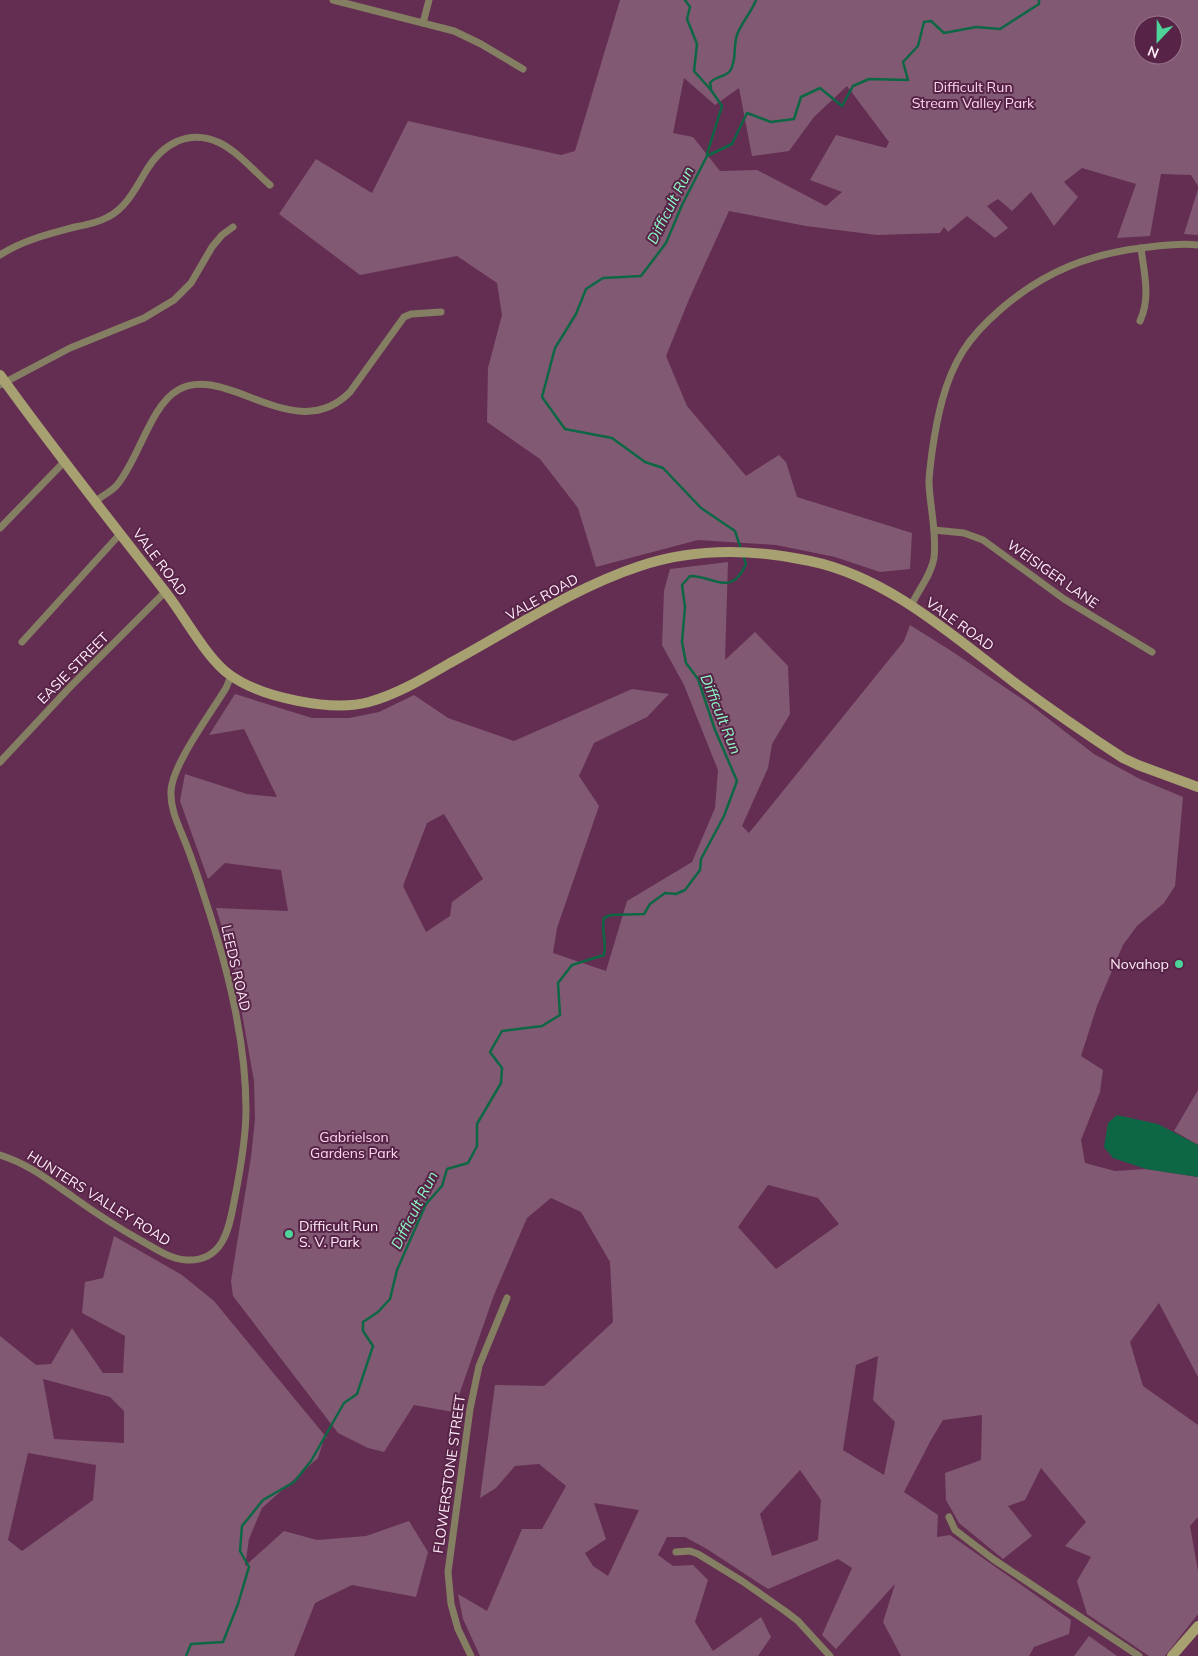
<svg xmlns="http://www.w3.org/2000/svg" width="1198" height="1656" viewBox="0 0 1198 1656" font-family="Mulish,sans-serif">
  <rect width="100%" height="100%" fill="#632e52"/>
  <g fill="#815972" fill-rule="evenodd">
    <path d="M620,0H1198V186L1191,175L1161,174L1150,236L1117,238L1136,184L1082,168L1064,182L1078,197L1054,226L1031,192L1012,211L998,199L987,206L1008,228L995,238L967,216L948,232L944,227L940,233L877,235L806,226L729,211L690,297L666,356L687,406L746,476L779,455L786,462L797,497L912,533L910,569L880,572L835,557L776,545L698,540L596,567L578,508L540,459L487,422L488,368L502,315L497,283L457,256L360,275L279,214L316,159L372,193L408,121L561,155L575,151ZM1143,25H1173V55H1143ZM684,78L715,105L739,88L752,156L789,151L814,117L847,86L889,142L886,148L836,135L810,180L842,192L826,206L757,170L720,171L693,137L673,133Z"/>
    <polygon points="1198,189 1198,235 1184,234"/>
    <path d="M728,562L725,660L755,632L788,666L790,714L772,744L768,768L742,826L749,833L904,641L910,625L953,652L1028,703L1094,754L1140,779L1183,797L1175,886L1164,903L1137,926L1123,945L1097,1006L1081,1056L1103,1070L1100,1092L1081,1140L1085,1163L1115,1171L1146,1169L1198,1177V1377L1159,1303L1130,1342L1143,1386L1198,1425V1517L1190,1526L1198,1571V1614L1165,1656H1149L1087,1614L1077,1581L1091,1557L1065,1546L1086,1522L1041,1468L1025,1500L1008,1506L1032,1536L1003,1559L959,1523L946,1500L945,1473L981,1460L982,1415L943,1420L931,1440L904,1492L938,1515L937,1537L950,1535L1071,1620L1069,1634L1034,1647L1029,1656H901L883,1622L895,1584L836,1649L822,1635L852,1568L838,1559L768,1589L707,1549L685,1537H667L658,1555L673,1566L693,1565L708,1580L695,1622L713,1651L761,1617L771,1637L758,1656H480L463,1619L458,1594L487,1611L522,1529H542L566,1486L539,1464L515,1466L496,1488L480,1498L495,1385L544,1386L613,1322L610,1262L581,1212L551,1198L527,1218L494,1295L453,1412L414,1405L384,1452L368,1448L338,1433L233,1296L231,1281L251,1157L255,1119L254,1081L233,963L216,908L288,911L281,870L225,863L208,879L180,801L185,774L247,794L277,797L244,729L209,735L235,694L312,718H349L379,712L414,695L448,718L514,741L632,689L669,694L647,717L594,743L579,776L599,806L557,928L553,953L606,971L627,901L692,862L715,808L718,770L684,685L662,645L664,591L670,569ZM444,814L483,879L452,902L450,916L426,932L403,886L427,823ZM768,1185L818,1198L839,1224L776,1269L738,1227ZM878,1356L873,1400L895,1422L884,1475L843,1450L856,1365ZM800,1470L821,1500L818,1540L772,1556L760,1514ZM594,1503L639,1510L608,1576L593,1566L585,1553L606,1539Z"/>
    <polygon points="1198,1090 1198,1145 1174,1131"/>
    <path d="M114,1236L182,1275L214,1301L327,1438L324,1439L318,1458L262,1508L249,1539L245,1566L284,1531L317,1540L366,1536L409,1521L428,1552L416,1597L352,1585L315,1603L294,1656H0V1336L36,1365L51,1364L72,1328L103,1373H123L125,1336L82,1313L85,1282L103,1278ZM43,1379L110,1397L124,1411V1443L54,1439ZM28,1453L96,1465L93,1500L22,1551L8,1540Z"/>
    <polygon points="1089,1636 1117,1656 1074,1656"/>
  </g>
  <polygon fill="#0d6745" points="1117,1115 1158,1124 1198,1145 1198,1177 1146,1169 1113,1158 1104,1147 1108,1123"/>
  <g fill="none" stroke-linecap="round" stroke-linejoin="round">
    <g stroke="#0d6745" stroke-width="2.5">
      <polyline points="685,0 690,7 687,19 697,44 694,71 711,90 722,106 707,154"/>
      <path d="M711,88L710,83C715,76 724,78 730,71C737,61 733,46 737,35C741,23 751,13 756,0"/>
      <polyline points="741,549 735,531 701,508 663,468 645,462 612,438 565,429 542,397 555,348 576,314 586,289 603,278 641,276 666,243 682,205 707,156 732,144 747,113 771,122 794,119 801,97 820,88 842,106 853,86 869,79 908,80 903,62 918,46 924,22 931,21 944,33 976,27 1000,29 1039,4 1039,0"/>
      <path d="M186,1656L191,1644L223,1642L238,1604L249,1567L240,1551L242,1526L263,1500L294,1482L311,1461L344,1403L357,1394L373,1346L363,1331V1322L378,1312L390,1299L397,1270L426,1204L442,1186L447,1169L468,1163L477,1146V1124L501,1083L502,1068L490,1052L502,1031L542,1026L560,1015L558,983L572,965L604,955C607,942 601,931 604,918L611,915L644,914L650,904L665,893L676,894L685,890L700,870L701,859L724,816L737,781L715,730L698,679L686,663L682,642L685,607L682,585L690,576C715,576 731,598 746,564L743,554"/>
    </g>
    <g stroke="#847f62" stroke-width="7">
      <polyline points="333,0 454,31 481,44 523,69"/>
      <polyline points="423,23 429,0"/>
      <path d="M0,255C23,240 49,234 75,227C86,225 97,223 108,217C126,208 136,188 146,171C162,144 189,128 220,143C238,152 254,171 270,185"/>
      <path d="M1140,321C1151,297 1144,273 1141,248"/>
      <polyline points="0,385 70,348 144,318 174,300 191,283 212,247 222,235 233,227"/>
      <path d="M96,501C103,495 111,492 117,485C139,459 150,406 178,390C226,362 295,448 350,392L404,317L411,314L441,312"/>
      <polyline points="0,528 65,461"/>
      <polyline points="934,530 964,533 983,540 1064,599 1152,652"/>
      <path d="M911,606C918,590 931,576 934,558C937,533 930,508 929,483C929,473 931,462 932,452C937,418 944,381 963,351C973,335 986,322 1001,309C1045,271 1091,253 1149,247C1165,245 1182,243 1198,245"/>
      <polyline points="22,642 120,534"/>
      <polyline points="0,762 71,686 165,592"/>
      <path d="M0,1155C27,1163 50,1181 73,1197C94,1212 117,1227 140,1240C154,1248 170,1259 186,1260C223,1262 229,1229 234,1202C240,1172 246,1140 246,1110C246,1039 227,966 205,899C199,880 193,862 186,844C179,826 170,810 171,791C172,765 211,713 226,688L231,676"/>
      <polyline points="949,1517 955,1530 993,1559 1139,1656"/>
      <polyline points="676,1552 690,1551 698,1554 742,1581 785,1611 798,1621 830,1656"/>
      <polyline points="471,1656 458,1629 451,1604 448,1572 470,1409 479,1366 507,1298"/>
    </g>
    <g stroke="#a7a070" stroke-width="10">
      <path d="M0,375C53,449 111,522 167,594C185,617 207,659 230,675C262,698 332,712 369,702C398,694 424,678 450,663C511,630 573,588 640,566C694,548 754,549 810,561C888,577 953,636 1015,683C1050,709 1086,734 1123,758L1138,765L1198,787"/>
      <polyline points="1172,1656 1198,1626"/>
    </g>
  </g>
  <g fill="#4ed399" stroke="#572447" stroke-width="2">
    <circle cx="1179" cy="964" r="5"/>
    <circle cx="289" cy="1234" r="5"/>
  </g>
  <g text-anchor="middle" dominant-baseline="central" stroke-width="4" stroke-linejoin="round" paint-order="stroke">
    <g font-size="14" fill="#fdd8ee" stroke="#572447">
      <text x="973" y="87">Difficult Run<tspan x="973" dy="16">Stream Valley Park</tspan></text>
      <text x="354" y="1137">Gabrielson<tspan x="354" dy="16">Gardens Park</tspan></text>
    </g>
    <g font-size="14" fill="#ffebf7" stroke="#572447">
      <text transform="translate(160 562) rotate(53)">VALE ROAD</text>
      <text transform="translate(1053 574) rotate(35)">WEISIGER LANE</text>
      <text transform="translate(542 597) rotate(-29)">VALE ROAD</text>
      <text transform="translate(960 624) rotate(36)">VALE ROAD</text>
      <text transform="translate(73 668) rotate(-45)">EASIE STREET</text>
      <text transform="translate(236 968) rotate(77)">LEEDS ROAD</text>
      <text transform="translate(99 1198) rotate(32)">HUNTERS VALLEY ROAD</text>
      <text transform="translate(449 1474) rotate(-82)">FLOWERSTONE STREET</text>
    </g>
    <g font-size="14" fill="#ffebf7" stroke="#572447" text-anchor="end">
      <text x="1169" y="964">Novahop</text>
      <text x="299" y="1226" text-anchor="start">Difficult Run<tspan x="299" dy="16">S. V. Park</tspan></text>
    </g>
    <g font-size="15" font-style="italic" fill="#8dfac5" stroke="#572447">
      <text transform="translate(670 205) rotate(-63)">Difficult Run</text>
      <text transform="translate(721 714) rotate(68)">Difficult Run</text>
      <text transform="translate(414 1210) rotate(-63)">Difficult Run</text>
    </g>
  </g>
  <g transform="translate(1158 40) rotate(202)"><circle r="24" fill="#572447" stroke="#9a748d"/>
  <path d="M0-4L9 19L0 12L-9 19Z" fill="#4ed399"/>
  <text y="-8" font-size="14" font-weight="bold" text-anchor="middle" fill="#ffebf7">N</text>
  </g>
</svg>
